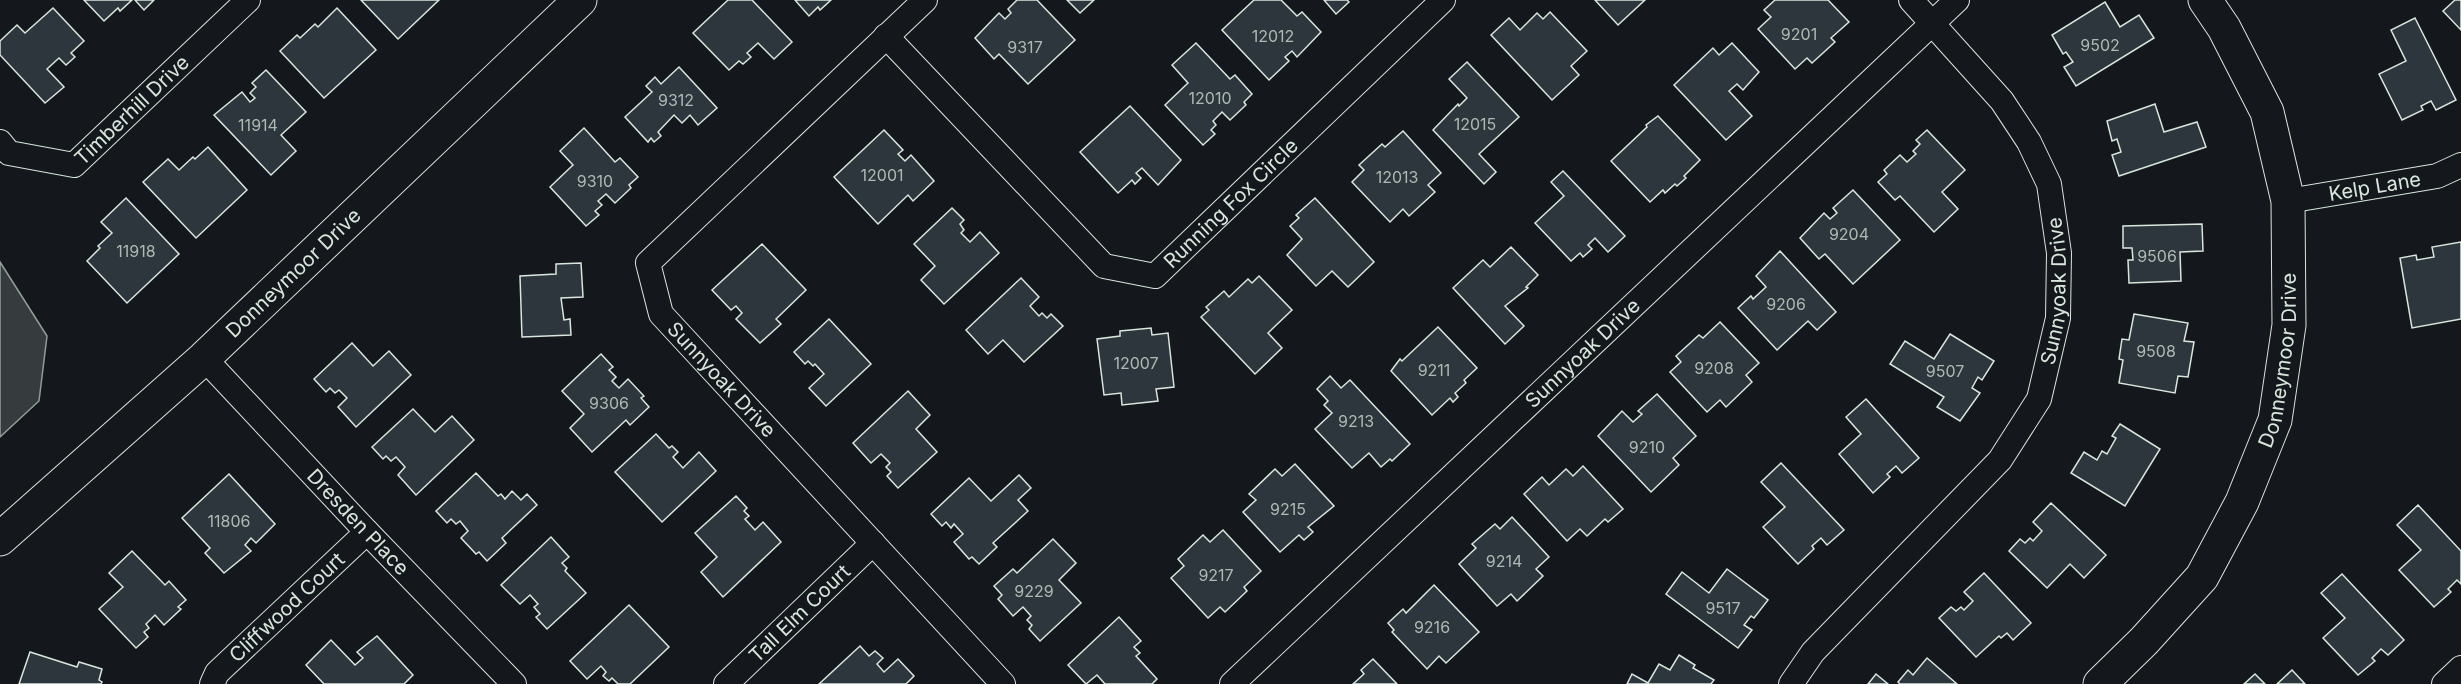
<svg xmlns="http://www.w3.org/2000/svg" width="2461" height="684" viewBox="0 0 2461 684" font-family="Inter,sans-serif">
  <rect width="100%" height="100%" fill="#14181c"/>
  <polygon fill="#363b3e" stroke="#939e99" stroke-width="1.5" points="0,262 47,336 39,401 0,437"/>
  <g fill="#2c363c" stroke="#d8e6dc" stroke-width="1.5">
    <polygon points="84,0 132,0 120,11 118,8 104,21"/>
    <polygon points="135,0 154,0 144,10"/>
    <polygon points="361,0 439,0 398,39"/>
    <polygon points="728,0 752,0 792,42 774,59 758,43 747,53 751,57 743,64 739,61 729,70 693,33"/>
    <polygon points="795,0 831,0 820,10 818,7 809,16"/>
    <polygon points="1017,0 1037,0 1075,40 1028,84 999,54 994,59 975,38 999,13 1005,19 1011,13 1008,9"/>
    <polygon points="1067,0 1094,0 1080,13"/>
    <polygon points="1254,0 1281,0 1297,16 1302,12 1321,32 1297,57 1292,51 1285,57 1289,61 1269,80 1222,30"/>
    <polygon points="1324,0 1347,0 1349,2 1336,14"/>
    <polygon points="1595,0 1645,0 1618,25"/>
    <polygon points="1775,0 1828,0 1849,22 1831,38 1835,42 1812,63 1807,58 1795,69 1758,29 1771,17 1764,10"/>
    <polygon points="2455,0 2461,0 2461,30 2443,11"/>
    <polygon points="2105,2 2120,27 2139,15 2154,38 2076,86 2064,67 2073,62 2066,52 2063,54 2052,35"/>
    <polygon points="53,8 84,41 71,53 75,57 66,65 59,58 47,69 64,87 45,103 0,55 0,41 17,25 25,33"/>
    <polygon points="337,8 376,50 324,98 280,51 297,35 300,38 315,24 318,27"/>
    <polygon points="1550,12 1587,51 1571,66 1579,75 1552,100 1491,35 1509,18 1520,30 1537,13 1543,19"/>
    <polygon points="2415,18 2456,100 2436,110 2431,101 2421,106 2423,110 2402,120 2379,74 2406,61 2391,30"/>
    <polygon points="1196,43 1230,79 1235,75 1252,94 1244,102 1246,105 1230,120 1222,112 1213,121 1216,125 1211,130 1215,134 1203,145 1165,105 1188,83 1172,65"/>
    <polygon points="1732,43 1759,72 1743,90 1737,84 1729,91 1752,116 1726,140 1674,85 1713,48 1719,55"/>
    <polygon points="1467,62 1519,117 1479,154 1496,172 1484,184 1433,130 1458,104 1459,106 1467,98 1449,79"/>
    <polygon points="679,67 717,108 698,125 690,115 682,123 674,115 658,132 661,136 654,142 651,138 648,142 625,117 652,92 646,86 655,77 661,84"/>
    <polygon points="266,70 306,112 281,135 296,151 271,175 214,115 242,92 250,102 255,98 250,93 256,87 252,83"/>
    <polygon points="2155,104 2164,132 2197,122 2206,147 2119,176 2112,155 2121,152 2117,139 2112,141 2107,121"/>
    <polygon points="1130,106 1181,160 1158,185 1142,168 1136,173 1141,178 1135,184 1132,180 1118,193 1080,152"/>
    <polygon points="1658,116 1700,160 1684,176 1686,178 1677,186 1675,184 1665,193 1663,190 1650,202 1611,161 1647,127 1646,125"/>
    <polygon points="584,128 615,162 620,158 638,177 629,185 631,188 615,203 606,194 598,201 602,205 595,211 599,215 586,226 550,187 573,165 560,151"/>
    <polygon points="884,130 903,150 898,154 905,161 911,155 934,181 913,201 908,195 878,224 834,177"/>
    <polygon points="1927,130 1965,170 1942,192 1958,209 1934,232 1900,196 1895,200 1878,182 1887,174 1884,170 1900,155 1907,162 1916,154 1913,151 1920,144 1916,140"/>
    <polygon points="1403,131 1441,173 1428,185 1435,192 1409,216 1403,209 1390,222 1352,182 1364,170 1359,165 1382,144 1385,147"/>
    <polygon points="208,147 247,190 196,238 143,182 168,159 179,170 193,157 195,159"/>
    <polygon points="1563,171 1625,236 1608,252 1595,238 1588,245 1592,249 1583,257 1580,253 1571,261 1535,223 1564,196 1551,182"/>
    <polygon points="1853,190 1900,240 1853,284 1825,254 1819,259 1800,238 1824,213 1830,219 1837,213 1833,208"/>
    <polygon points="126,198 179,254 127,303 87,261 100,248 98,246 112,233 101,222"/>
    <polygon points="1315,198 1374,262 1348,287 1332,271 1316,286 1287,255 1302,239 1290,226 1299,218 1296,215"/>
    <polygon points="952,208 964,220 960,224 964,230 961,233 970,242 980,232 999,253 944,304 921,280 935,266 914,244"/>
    <polygon points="2202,224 2203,251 2180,252 2181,281 2129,283 2128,260 2133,260 2132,248 2123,248 2123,226"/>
    <polygon points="2461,242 2461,319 2412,328 2400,258 2416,255 2417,260 2434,257 2432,247"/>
    <polygon points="762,244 806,290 776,319 781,324 760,343 736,319 742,313 736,306 731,310 712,290"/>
    <polygon points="1511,247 1538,275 1526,287 1528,288 1505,306 1524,326 1505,344 1453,288 1483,260 1490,267"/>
    <polygon points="1780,251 1836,312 1817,330 1808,321 1777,350 1738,308 1751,296 1753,299 1766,287 1756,276"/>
    <polygon points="581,263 583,297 561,298 564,320 570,319 571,335 522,337 520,276 556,274 556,264"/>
    <polygon points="1259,276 1292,310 1268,333 1282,348 1255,374 1201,317 1209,310 1206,307 1224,291 1229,297 1248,279 1252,283"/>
    <polygon points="1021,278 1039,297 1030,306 1039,316 1042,313 1047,318 1051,314 1063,326 1024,362 1003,340 988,354 966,330"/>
    <polygon points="2134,314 2188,323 2184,341 2194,342 2188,377 2178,376 2175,393 2119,383 2123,360 2119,359 2122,339 2129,340"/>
    <polygon points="829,319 871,364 826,406 809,388 824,374 815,364 813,366 808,361 805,364 794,352"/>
    <polygon points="1720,322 1759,363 1746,375 1752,382 1726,407 1720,400 1707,412 1670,372 1681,362 1676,356 1699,335 1703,338"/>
    <polygon points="1438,327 1477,368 1464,380 1466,383 1455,393 1458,397 1453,402 1450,398 1432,415 1391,371 1400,359 1402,361"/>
    <polygon points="1151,328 1152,335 1168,333 1174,387 1156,389 1158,401 1122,405 1121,393 1104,395 1097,339 1120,336 1120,331"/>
    <polygon points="1950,334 1994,361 1982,380 1978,377 1972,388 1980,393 1960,421 1937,407 1944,397 1890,364 1905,341 1934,359"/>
    <polygon points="352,343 373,366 389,351 411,375 356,427 338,407 347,398 339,390 335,393 330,388 326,392 314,379"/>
    <polygon points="601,354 613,367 609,370 616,377 612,381 619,388 628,379 644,396 641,398 649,407 630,425 626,420 592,452 570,428 584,414 562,391"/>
    <polygon points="1330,376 1341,388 1350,380 1410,444 1392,461 1390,459 1381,467 1369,453 1352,468 1315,429 1332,413 1324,405 1328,401 1317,389"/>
    <polygon points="908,391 930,415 916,429 937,452 898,488 887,476 891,472 886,467 890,463 881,454 871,463 853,443"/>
    <polygon points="1657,394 1696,436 1673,458 1679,465 1651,492 1598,436 1622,411 1633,422 1642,414 1638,411"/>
    <polygon points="1866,399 1919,458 1902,473 1896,466 1887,474 1890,477 1873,493 1839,454 1861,434 1846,417"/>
    <polygon points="413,409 435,432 452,416 474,440 416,495 398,475 405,467 396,457 391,461 386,456 383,459 372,447"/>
    <polygon points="2120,424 2160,449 2125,506 2071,473 2084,452 2097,460 2102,451 2107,454 2116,438 2112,436"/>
    <polygon points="656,434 669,448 672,446 678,452 673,457 683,468 699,452 716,471 662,522 615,472"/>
    <polygon points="1781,463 1844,530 1827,545 1821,538 1812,546 1814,549 1798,564 1763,527 1785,507 1761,482"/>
    <polygon points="1295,464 1334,506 1308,527 1313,532 1304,540 1299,535 1280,552 1243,512 1256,500 1249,494 1275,469 1282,476"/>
    <polygon points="1583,466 1623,509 1608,522 1605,519 1587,536 1580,529 1567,541 1524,494 1542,477 1549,485 1566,469 1573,476"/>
    <polygon points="476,473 498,496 501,494 505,499 512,491 521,500 527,494 537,505 502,538 506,543 487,561 479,552 476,554 461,538 468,531 460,521 456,524 451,519 447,523 436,511"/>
    <polygon points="229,474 275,524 256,543 251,538 245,545 251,551 224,573 205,553 210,548 182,518"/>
    <polygon points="1019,475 1031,488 1018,500 1028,511 993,543 997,547 979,564 972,557 969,559 954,542 963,534 954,524 951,528 946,522 942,526 931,514 969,478 991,501"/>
    <polygon points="736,496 747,508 744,511 749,516 745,519 755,530 763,522 781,542 723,597 701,572 717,557 695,533"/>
    <polygon points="2051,503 2106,555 2084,578 2070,564 2047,588 2009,551 2020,539 2025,543 2030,538 2033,541 2042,531 2033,522"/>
    <polygon points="2418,505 2461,551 2461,584 2457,580 2448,589 2451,592 2434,607 2399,570 2421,550 2397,525"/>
    <polygon points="1512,517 1549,557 1536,569 1543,576 1517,601 1511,594 1497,606 1459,564 1476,548 1472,544 1495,524 1500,529"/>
    <polygon points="1223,530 1261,571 1244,587 1247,591 1225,612 1220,607 1208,618 1171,578 1184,566 1178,559 1203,535 1210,542"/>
    <polygon points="551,537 569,557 562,563 567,568 565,571 586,593 547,629 536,617 540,614 534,607 538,604 530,595 520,604 501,585"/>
    <polygon points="1053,539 1076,563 1059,580 1081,603 1040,641 1029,629 1032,625 1027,620 1031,616 1023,607 1013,616 998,599 1002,595 994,586 1013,569 1017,573"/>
    <polygon points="132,551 165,585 169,581 186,600 178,607 181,609 164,625 155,615 146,624 149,628 144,632 148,637 136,648 99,609 123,587 109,573"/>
    <polygon points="1727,569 1768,600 1754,618 1751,616 1744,625 1752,630 1738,648 1666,594 1682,572 1709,593"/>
    <polygon points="1984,573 2031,623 2013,640 2007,633 2001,638 1999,636 1976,657 1939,618 1951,607 1956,611 1961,607 1964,610 1973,601 1964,592"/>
    <polygon points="2342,574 2404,640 2388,655 2381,649 2372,658 2375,661 2358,675 2323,638 2345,618 2321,593"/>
    <polygon points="1434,585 1479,632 1446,663 1439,656 1427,669 1392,632 1394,630 1388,623 1403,609 1406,613"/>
    <polygon points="629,605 669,647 630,684 618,684 612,678 609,681 603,676 606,672 601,666 587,679 570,661"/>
    <polygon points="1119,617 1141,641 1134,647 1140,653 1136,656 1157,679 1152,684 1105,684 1097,675 1086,684 1068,665"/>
    <polygon points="377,636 413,675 404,684 324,684 306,665 331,640 355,665 363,658 357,652"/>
    <polygon points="860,646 869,656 875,651 883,658 877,664 884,672 898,659 914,676 906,684 819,684"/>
    <polygon points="30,652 77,667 79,662 102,669 99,680 102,682 101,684 19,684"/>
    <polygon points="1679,655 1695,665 1693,668 1714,680 1711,684 1627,684 1632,674 1648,683 1659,664 1670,670"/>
    <polygon points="1927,658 1957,684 1900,684 1898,682 1908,670 1913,675"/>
    <polygon points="1373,659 1397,684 1353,684 1364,674 1361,670"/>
    <polygon points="2292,670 2305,684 2277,684"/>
    <polygon points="1876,674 1888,684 1868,684"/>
    <polygon points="2255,674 2265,684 2244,684"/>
  </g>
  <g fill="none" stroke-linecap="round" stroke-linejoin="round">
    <g stroke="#d8e6dc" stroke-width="26">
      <g id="street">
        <path id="s1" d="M925,0L648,263L661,314L1003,684"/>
        <path id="s2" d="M886,36L1104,266L1155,276L1443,0"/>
        <path id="s3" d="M0,142L9,153L74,165L248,0"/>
        <path id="s4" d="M2288,201L2437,176L2461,165"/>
        <path id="s5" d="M204,358L367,532L514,684"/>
        <path id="s6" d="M212,684L217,673L367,532"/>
        <path id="s7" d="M726,684L873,543"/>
        <path id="s8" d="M1232,684L1957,0"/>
        <path id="s9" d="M1791,684L1813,652L2000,460L2039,399L2058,318L2059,253L2049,184L2029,142L2002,101L1911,0"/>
        <polyline points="2444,684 2461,668"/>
      </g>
    </g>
    <g stroke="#d8e6dc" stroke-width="35">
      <g id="secondary">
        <path id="s10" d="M0,539L204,358L580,0"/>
        <path id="s11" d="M2100,684L2144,641L2202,577L2242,502L2275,420L2289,325L2288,201L2267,112L2224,28L2205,0"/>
      </g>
    </g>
    <use href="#street" stroke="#14181c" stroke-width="24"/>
    <use href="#secondary" stroke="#14181c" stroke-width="33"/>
  </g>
  <g text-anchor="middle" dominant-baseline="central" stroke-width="4.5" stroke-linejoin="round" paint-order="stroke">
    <g font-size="16" fill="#adbab4">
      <text x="1799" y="34">9201</text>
      <text x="1273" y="36">12012</text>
      <text x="2100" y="45">9502</text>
      <text x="1025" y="47">9317</text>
      <text x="1210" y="98">12010</text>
      <text x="676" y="100">9312</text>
      <text x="1475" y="124">12015</text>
      <text x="258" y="125">11914</text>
      <text x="882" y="175">12001</text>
      <text x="1397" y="177">12013</text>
      <text x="595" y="181">9310</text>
      <text x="1849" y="234">9204</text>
      <text x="136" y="251">11918</text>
      <text x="2157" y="256">9506</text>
      <text x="1786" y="304">9206</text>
      <text x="2156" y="351">9508</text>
      <text x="1136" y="363">12007</text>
      <text x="1714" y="368">9208</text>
      <text x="1434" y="370">9211</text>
      <text x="1945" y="371">9507</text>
      <text x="609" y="403">9306</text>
      <text x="1356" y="421">9213</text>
      <text x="1647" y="447">9210</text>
      <text x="1288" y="509">9215</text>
      <text x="229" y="521">11806</text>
      <text x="1504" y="561">9214</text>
      <text x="1216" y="575">9217</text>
      <text x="1034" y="591">9229</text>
      <text x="1723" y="608">9517</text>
      <text x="1432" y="627">9216</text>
    </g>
    <g font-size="20" fill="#d8e6dc" stroke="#14181c">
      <text stroke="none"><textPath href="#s3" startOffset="160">Timberhill Drive</textPath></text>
      <text stroke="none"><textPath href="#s4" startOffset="88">Kelp Lane</textPath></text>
      <text stroke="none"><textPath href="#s2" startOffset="474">Running Fox Circle</textPath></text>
      <text stroke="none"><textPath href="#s10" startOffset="396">Donneymoor Drive</textPath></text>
      <text stroke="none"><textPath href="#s9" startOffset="489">Sunnyoak Drive</textPath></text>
      <text stroke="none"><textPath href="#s8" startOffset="482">Sunnyoak Drive</textPath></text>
      <text stroke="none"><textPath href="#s11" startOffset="381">Donneymoor Drive</textPath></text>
      <text stroke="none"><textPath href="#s1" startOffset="524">Sunnyoak Drive</textPath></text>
      <text stroke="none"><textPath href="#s5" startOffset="225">Dresden Place</textPath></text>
      <text stroke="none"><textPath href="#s6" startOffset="108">Cliffwood Court</textPath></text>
      <text stroke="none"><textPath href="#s7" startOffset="102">Tall Elm Court</textPath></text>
    </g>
  </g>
</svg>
